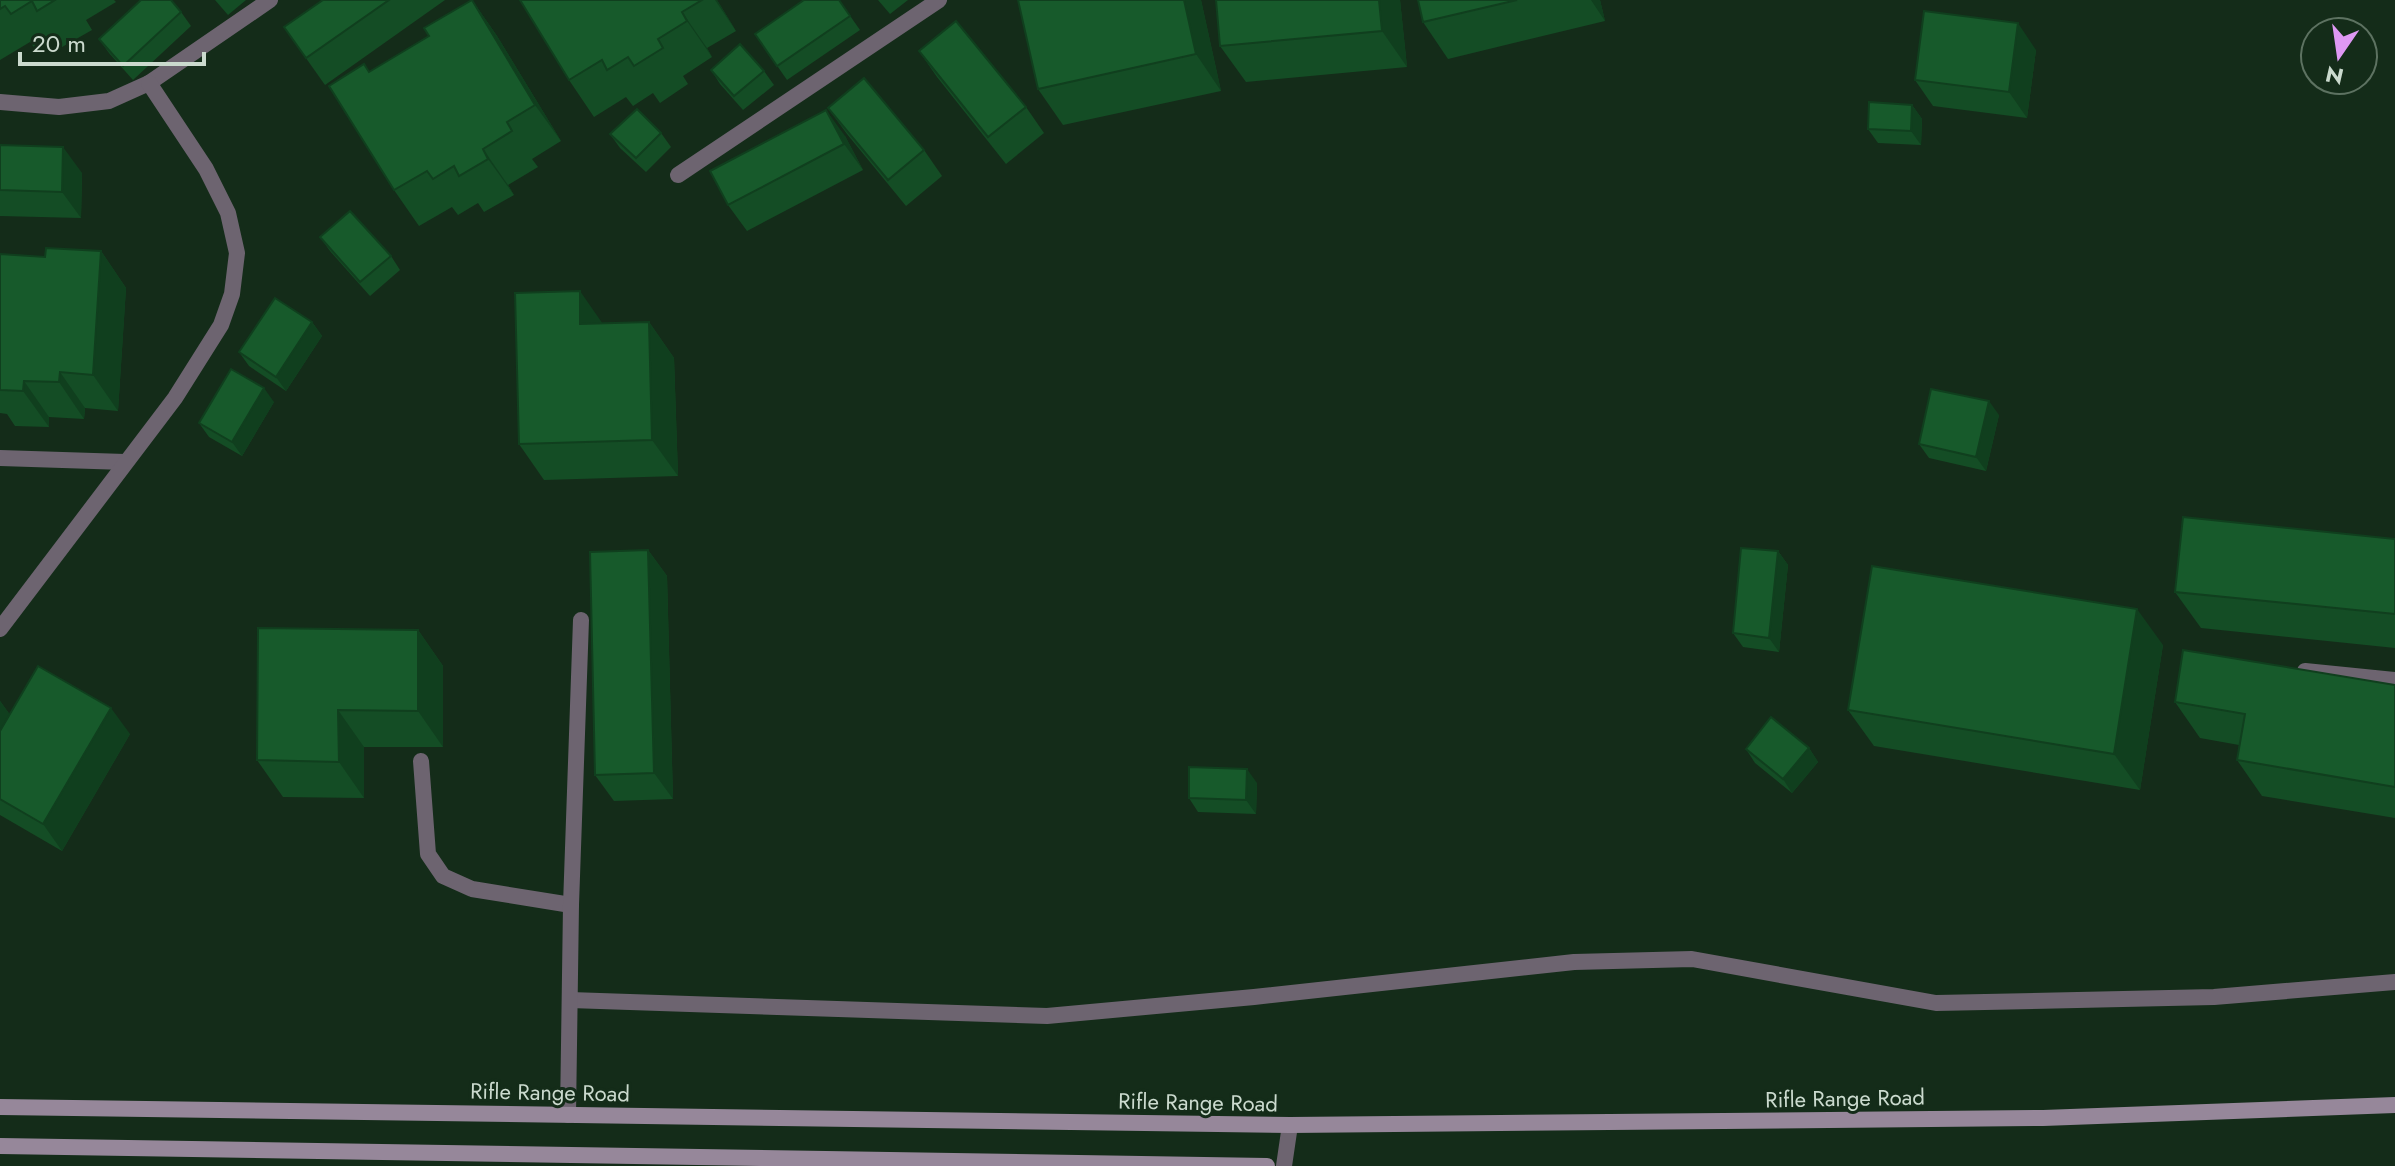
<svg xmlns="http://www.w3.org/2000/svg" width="2395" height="1166" viewBox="0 0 2395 1166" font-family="Jost,sans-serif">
  <rect width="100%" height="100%" fill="#142c19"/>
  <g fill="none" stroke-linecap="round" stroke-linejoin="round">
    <g stroke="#6d6470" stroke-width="16">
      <polyline points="2305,671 2395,680"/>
      <polyline points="421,761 428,854 443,876 472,889 571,905"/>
      <polyline points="570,1000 1047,1016 1254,997 1574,962 1692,959 1936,1003 2214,997 2395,982"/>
      <polyline points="568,1115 571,905 581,620"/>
    </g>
    <g stroke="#6d6470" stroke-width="16">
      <polyline points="0,102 59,107 109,101 149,83 270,0"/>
      <polyline points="678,175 939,0"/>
      <polyline points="0,458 125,462"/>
      <polyline points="0,629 175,398 221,325 232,294 237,253 228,213 206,169 149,83"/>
      <polyline points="1284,1166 1290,1125"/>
    </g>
    <g stroke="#96879a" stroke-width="16">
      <polyline points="0,1107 1290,1125 2043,1118 2395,1105"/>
      <polyline points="0,1146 1267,1166"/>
    </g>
  </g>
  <g fill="#144d25">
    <polygon points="0,0 114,0 116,2 86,20 92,30 62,47 56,38 36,50 30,42 0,60"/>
    <polygon points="215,0 246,0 228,15"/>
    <polygon points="323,0 445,0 325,85 284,27"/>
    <polygon points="472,0 497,36 561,141 532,159 538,167 508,185 514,195 484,212 478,203 458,215 452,207 419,226 394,190 369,72 429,36"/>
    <polygon points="520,0 717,0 736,31 707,48 712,57 683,76 688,84 660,103 653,93 633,106 626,97 594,117 569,80"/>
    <polygon points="839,0 860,30 787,80 755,34"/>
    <polygon points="878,0 908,0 890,14"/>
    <polygon points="1201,0 1221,91 1063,125 1038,89"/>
    <polygon points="1400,0 1407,67 1246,82 1220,46"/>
    <polygon points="1418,0 1600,0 1605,21 1448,59 1423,22"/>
    <polygon points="181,12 191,26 133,80 109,53 99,39"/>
    <polygon points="2036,50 2027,118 1933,106 1915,80"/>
    <polygon points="919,51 1026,107 1044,133 1006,164 937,77"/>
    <polygon points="711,70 764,71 774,85 743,110 720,84"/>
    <polygon points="1912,105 1922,119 1921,145 1878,143 1868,129"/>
    <polygon points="828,108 924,150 942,176 906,206 847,134"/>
    <polygon points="661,133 671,147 646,172 620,148 610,134"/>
    <polygon points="845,136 863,170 747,231 728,205"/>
    <polygon points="0,145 82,173 81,218 0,216"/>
    <polygon points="320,237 391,256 400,270 370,296 330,251"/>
    <polygon points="101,251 126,288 118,411 85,408 84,419 49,417 49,427 15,426 7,414 0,413 0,254 45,257"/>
    <polygon points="312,322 322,336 286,391 249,366 239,352"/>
    <polygon points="649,322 674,358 678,476 544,480 519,444 602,323"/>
    <polygon points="274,402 242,456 209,437 199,423"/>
    <polygon points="1999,415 1986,471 1929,458 1919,444"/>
    <polygon points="2395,539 2395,648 2201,628 2175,592"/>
    <polygon points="648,550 667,576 673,799 614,801 595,775"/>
    <polygon points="1778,551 1788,565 1779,652 1743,647 1733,633"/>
    <polygon points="418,630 443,666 443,747 364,747 364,798 283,797 257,760"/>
    <polygon points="2163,645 2140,790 1874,746 1848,710"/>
    <polygon points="2395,685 2395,818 2262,796 2237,760 2239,745 2200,738 2175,702"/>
    <polygon points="0,701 10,715 130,734 62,851 0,815"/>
    <polygon points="1809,748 1818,762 1792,793 1755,763 1746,749"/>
    <polygon points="1257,783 1256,814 1198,812 1189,798"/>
  </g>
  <g fill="#103f1e">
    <polygon points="472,0 497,36 561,141 535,105"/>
    <polygon points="715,0 717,0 736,31"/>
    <polygon points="1184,0 1201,0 1221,91 1196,54"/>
    <polygon points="1379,0 1400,0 1407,67 1382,31"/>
    <polygon points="1591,0 1600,0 1605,21"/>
    <polygon points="682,12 707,48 712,57 687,21"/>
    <polygon points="2018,23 2036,50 2027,118 2009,92"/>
    <polygon points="1912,105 1922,119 1921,145 1911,131"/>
    <polygon points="826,110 845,136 863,170 844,144"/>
    <polygon points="63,147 82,173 81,218 62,192"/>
    <polygon points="483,149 508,185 514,195 488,159"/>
    <polygon points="101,251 126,288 118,411 93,375"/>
    <polygon points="580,291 605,327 580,324"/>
    <polygon points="312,322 322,336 286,391 276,377"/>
    <polygon points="649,322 674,358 678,476 652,440"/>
    <polygon points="60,372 85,408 84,419 59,382"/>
    <polygon points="24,381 49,417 49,427 23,391"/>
    <polygon points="264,388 274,402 242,456 232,442"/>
    <polygon points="1989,401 1999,415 1986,471 1976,457"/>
    <polygon points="648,550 667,576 673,799 654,773"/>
    <polygon points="1778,551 1788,565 1779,652 1769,638"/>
    <polygon points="2137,609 2163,645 2140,790 2114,754"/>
    <polygon points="418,630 443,666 443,747 418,711"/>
    <polygon points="0,701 19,727 0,761"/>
    <polygon points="111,708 130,734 62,851 43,824"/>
    <polygon points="338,710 364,747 364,798 339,762"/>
    <polygon points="1809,748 1818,762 1792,793 1783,779"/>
    <polygon points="1247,769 1257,783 1256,814 1246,800"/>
  </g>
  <g fill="#175a2b" stroke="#103f1e" stroke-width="2">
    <polygon points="0,0 55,0 37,11 32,1 11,14 5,6 0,9"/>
    <polygon points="141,0 171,0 181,12 123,66 99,39"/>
    <polygon points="323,0 389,0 306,58 284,27"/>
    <polygon points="472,0 535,105 507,122 512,131 483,149 488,159 459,176 454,166 433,179 427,171 394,190 329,86 364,64 369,72 429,36 424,28"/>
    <polygon points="520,0 702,0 682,12 687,21 658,39 663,48 634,66 628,57 607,70 602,60 569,80"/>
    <polygon points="804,0 839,0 850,16 777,66 755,34"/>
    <polygon points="1018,0 1184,0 1196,54 1038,89"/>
    <polygon points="1216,0 1379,0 1382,31 1220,46"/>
    <polygon points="1418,0 1517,0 1423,22"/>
    <polygon points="1924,11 2018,23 2009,92 1915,80"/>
    <polygon points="956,21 1026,107 988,137 919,51"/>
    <polygon points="740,44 764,71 734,96 711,70"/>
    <polygon points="864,78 924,150 888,180 828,108"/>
    <polygon points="1869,102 1912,105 1911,131 1868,129"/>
    <polygon points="637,109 661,133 636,158 610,134"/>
    <polygon points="826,110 844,144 728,205 710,171"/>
    <polygon points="0,145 63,147 62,192 0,190"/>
    <polygon points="350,211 391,256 360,282 320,237"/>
    <polygon points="46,248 101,251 93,375 60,372 59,382 24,381 23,391 0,390 0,254 45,257"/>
    <polygon points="580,291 580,324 649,322 652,440 519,444 515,293"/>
    <polygon points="275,298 312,322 276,377 239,352"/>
    <polygon points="231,369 264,388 232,442 199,423"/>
    <polygon points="1931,389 1989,401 1976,457 1919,444"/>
    <polygon points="2183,517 2395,539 2395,614 2175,592"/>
    <polygon points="1741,548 1778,551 1769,638 1733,633"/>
    <polygon points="648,550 654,773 595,775 590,552"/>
    <polygon points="1872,566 2137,609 2114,754 1848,710"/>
    <polygon points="258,628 418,630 418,711 338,710 339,762 257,760"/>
    <polygon points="2183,650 2395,685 2395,787 2237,760 2245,714 2175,702"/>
    <polygon points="38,666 111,708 43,824 0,799 0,731"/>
    <polygon points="1771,717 1809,748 1783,779 1746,749"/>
    <polygon points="1189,767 1247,769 1246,800 1189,798"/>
  </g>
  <g text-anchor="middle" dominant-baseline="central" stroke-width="6" stroke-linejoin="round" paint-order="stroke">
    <g font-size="22" fill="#cbdace" stroke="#142c19">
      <text transform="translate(550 1092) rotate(1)">Rifle Range Road</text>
      <text transform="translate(1845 1098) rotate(-1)">Rifle Range Road</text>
      <text transform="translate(1198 1102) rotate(1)">Rifle Range Road</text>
    </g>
  </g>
  <g transform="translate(2339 56) rotate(193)"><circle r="38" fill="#142c19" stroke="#5d7261" stroke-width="2"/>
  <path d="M0-6L14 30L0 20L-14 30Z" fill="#de98f3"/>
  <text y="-12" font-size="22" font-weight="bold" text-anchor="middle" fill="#cbdace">N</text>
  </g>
  <path d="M20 52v12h184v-12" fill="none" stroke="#cbdace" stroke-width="4"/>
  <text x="32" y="52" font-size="24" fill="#cbdace" stroke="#142c19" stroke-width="6" paint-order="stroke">20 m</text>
</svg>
